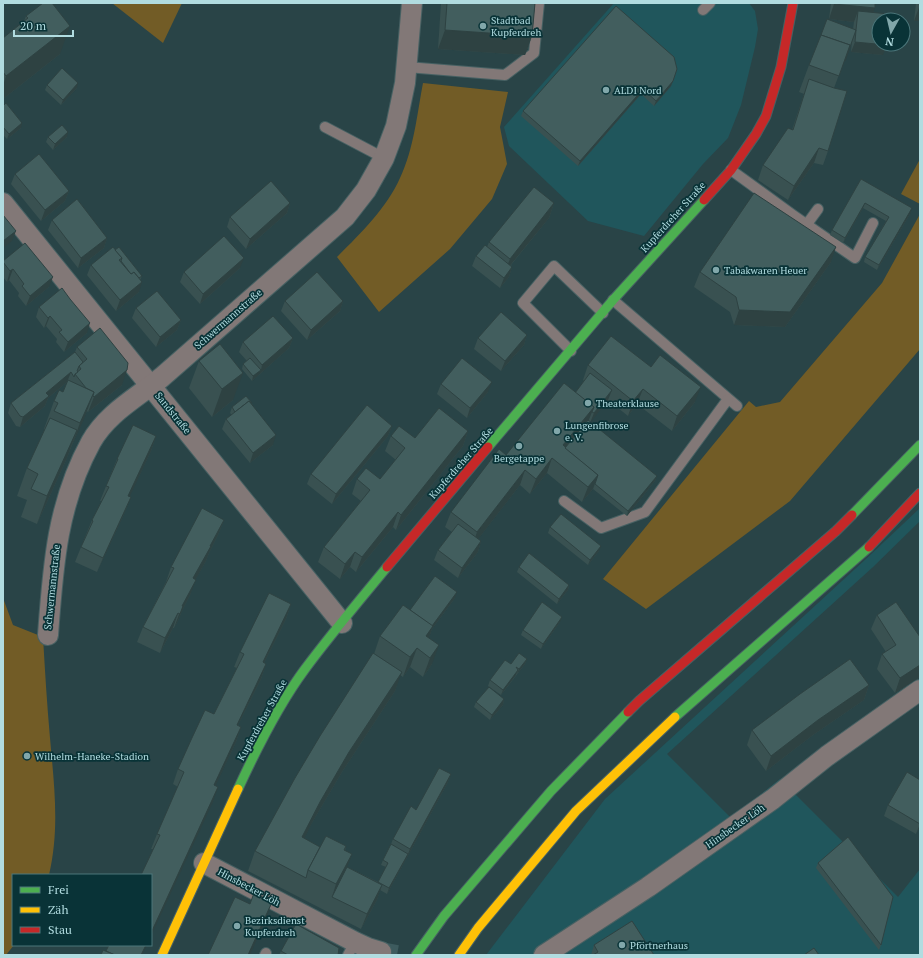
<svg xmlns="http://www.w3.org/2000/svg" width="923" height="958" viewBox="0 0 923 958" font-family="'PT Serif',serif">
  <rect width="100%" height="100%" fill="#294447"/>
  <g fill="#20565c">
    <polygon points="614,3 749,3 755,11 758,29 755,47 741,105 728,138 703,164 644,236 588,221 509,146 504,127"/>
    <polygon points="920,508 920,521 873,567 667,754 731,818 780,779 898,897 920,869 920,955 486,955 605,799 867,558"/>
  </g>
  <g fill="#725c26">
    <polygon points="112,3 182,3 163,43"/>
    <path d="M423,83L508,92L500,127L507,164L492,199L450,249L379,312L337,257C361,233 386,209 400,178C414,149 417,114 423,83Z"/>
    <polygon points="920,159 920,204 901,194"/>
    <polygon points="920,214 920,349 790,501 646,609 603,579 749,401 756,407 780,402 882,283"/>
    <path d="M3,598L13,625L43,637C45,671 47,705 50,738C54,785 60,828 49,875H13L14,945L6,955H3Z"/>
  </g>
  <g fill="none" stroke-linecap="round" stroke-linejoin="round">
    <polyline stroke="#3d5b5e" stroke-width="20" stroke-dasharray="20 10" stroke-linecap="butt" points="381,952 397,955"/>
    <g stroke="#476163" stroke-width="12">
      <g id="lane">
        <polyline points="703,10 710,3"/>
        <polyline points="407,67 505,75 534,53 539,3"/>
        <polyline points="325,127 384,158"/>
        <polyline points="731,170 793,215 855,258 873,223"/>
        <polyline points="807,224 818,209"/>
        <polyline points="613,300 737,406"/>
        <polyline points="571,351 523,303 554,266 603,313"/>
        <polyline points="564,501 601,528 645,512 728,399"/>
        <polyline points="265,955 266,953"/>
        <polyline points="348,955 355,942"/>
      </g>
    </g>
    <g stroke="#476163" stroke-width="22">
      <g id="street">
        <polyline points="3,203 342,623"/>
        <path d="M48,635C53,566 57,504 91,442C107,413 138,397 162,377C223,324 284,271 345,217L366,190L384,158L396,126L405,83L412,3"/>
        <polyline points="204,863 355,942 368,948 381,952"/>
        <polyline points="544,955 648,887 773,799 827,756 920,690"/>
      </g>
    </g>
    <g stroke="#476163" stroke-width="11">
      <g id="fast">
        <polyline points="488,447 613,300 704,200"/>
        <polyline points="852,515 920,445"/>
        <polyline points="675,717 869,547"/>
        <path d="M238,789C256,750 279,704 305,669C331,634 359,601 387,567"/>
        <polyline points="416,955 444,916 551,791 628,712"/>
      </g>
    </g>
    <g stroke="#476163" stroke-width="11">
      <g id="slow">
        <polyline points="162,955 238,789"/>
        <polyline points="459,955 478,928 576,811 675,717"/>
      </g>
    </g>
    <g stroke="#476163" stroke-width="11">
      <g id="jam">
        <polyline points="704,200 731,170 756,134 766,116 781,67 793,3"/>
        <polyline points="869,547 920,493"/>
        <polyline points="387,567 488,447"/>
        <polyline points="628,712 639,701 836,531 852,515"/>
      </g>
    </g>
    <use href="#lane" stroke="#827877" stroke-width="10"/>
    <use href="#street" stroke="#827877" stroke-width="20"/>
    <use href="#fast" stroke="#4caf50" stroke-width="9"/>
    <use href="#slow" stroke="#ffc107" stroke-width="9"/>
    <use href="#jam" stroke="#c62828" stroke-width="9"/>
  </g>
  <g fill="#395151">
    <polygon points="441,3 535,3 532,36 525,55 438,49"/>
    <polygon points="831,3 875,3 873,13 883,55 851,52 852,40 834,88 828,151 823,165 814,163 788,200 758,180 763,165 792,130 804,94 799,92 809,65 853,29 854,22 829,19"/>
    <polygon points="916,3 920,3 920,21 914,21"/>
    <polygon points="26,16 60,54 3,99 3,38 24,21"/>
    <polygon points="673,81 671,86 654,106 641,94 578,166 521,116 523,111"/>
    <polygon points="47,85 77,88 61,105 45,90"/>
    <polygon points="3,106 21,128 7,139 3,135"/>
    <polygon points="48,137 67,137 53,150 46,142"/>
    <polygon points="15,174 69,191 65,201 41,221 11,184"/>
    <polygon points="861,179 910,214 877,270 864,262 865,257 886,221 863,208 843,243 830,235 832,230"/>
    <polygon points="290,203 287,213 246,249 227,227 230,217"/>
    <polygon points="554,203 549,218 511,265 512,267 509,277 500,288 472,266 476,256 487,247 489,242"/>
    <polygon points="52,220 107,238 104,248 78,268 48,230"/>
    <polygon points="115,250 142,276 140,280 139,292 116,311 87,275 91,265"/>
    <polygon points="3,261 49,287 26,306 18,296 19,293 9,280 7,282 3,277"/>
    <polygon points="831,262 785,327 734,325 730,312 694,287 700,272"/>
    <polygon points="240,268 200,304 180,282 184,272"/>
    <polygon points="285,301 343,301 340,311 307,340 281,311"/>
    <polygon points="39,307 87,333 64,352 56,342 57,339 46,326 44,328 36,317"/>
    <polygon points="136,308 181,320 177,330 156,347 132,318"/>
    <polygon points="527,335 524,345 501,371 474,349 478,338"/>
    <polygon points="293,338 289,348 252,381 242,369 243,364 247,361 239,352 243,342"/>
    <polygon points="77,347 122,385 88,412 87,411 70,450 67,458 37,524 21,517 27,500 17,496 27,468 45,429 44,429 54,401 63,392 67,382 48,398 45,406 20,427 16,426 8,413 11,403 75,352"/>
    <polygon points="199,361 233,400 212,417 189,388"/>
    <polygon points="588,365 695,402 672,431 637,404 628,416 608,400 590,422 657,476 655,481 627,516 593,489 582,502 547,473 530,494 520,485 478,539 481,541 478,552 458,578 434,560 438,550 452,532 445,527 451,512 506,455 575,393 584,381 583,380"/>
    <polygon points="441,384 488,392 467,418 437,394"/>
    <polygon points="252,404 273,445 250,463 222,429 226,419 232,415 230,413 232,407"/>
    <polygon points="392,426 388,436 332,504 307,484 311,474"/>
    <polygon points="468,431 463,446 396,530 393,527 356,572 350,567 340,579 318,562 324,547 361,501 352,494 357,479 380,479 396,460 385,451 391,436 415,438"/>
    <polygon points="156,436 151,451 129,497 131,497 125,512 97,572 75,562 92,520 102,501 100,501 117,459"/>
    <polygon points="224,520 218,535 209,553 206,561 195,580 190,595 181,613 178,621 174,628 173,628 160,653 137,642 143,627 166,582 171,567"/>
    <polygon points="550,527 599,551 588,565 548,533"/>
    <polygon points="519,567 569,585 568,590 557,604 517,572"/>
    <polygon points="455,598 432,629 429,637 432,664 423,677 410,667 403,677 400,675 395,691 342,772 313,821 304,838 320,847 346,846 345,851 347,867 378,882 386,867 381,865 383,860 391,844 393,839 416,810 451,774 447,784 387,894 380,890 377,900 361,929 248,871 255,851 374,654 380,636 410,610"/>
    <polygon points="291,604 286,619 264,663 266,664 261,679 238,725 241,727 236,742 215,786 213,802 153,849 151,849 157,834 178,787 173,784 178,769 214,714 237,668 234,667 240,652"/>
    <polygon points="877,615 920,637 920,677 895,693 877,669 882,654 886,652 871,629"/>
    <polygon points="560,622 541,649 521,635 523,630"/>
    <polygon points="527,659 525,664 501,695 488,686 490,680 511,664"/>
    <polygon points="869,685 864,700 813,735 766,771 747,745 752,730"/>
    <polygon points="504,699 503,705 490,720 474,707 476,702"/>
    <polygon points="920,780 920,827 916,834 884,816 888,805"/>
    <polygon points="818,863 881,945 879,950 816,868"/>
    <polygon points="594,945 654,955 591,955"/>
    <polygon points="281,951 338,955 279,955"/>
  </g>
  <g fill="#2e4242">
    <polygon points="834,4 875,8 869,23 858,11 854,22 829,19"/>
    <polygon points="920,5 920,21 914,21"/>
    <polygon points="70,26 60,54 3,99 3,86 6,76"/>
    <polygon points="445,30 532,36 525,55 438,49"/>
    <polygon points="855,42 887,45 883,55 851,52"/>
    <polygon points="673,81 671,86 654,106 656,101"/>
    <polygon points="78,83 77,88 61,105 63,100"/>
    <polygon points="643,89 641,94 578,166 580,161"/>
    <polygon points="22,123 21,128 7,139 9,134"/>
    <polygon points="68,132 67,137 53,150 55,144"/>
    <polygon points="819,148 814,163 788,200 794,186"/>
    <polygon points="69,191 65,201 41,221 45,210"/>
    <polygon points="290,203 287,213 246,249 250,239"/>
    <polygon points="554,203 549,218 504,273 510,259"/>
    <polygon points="865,203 863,208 843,243 845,238"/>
    <polygon points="912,208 910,214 877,270 879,265"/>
    <polygon points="16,231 12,241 3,248 3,241"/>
    <polygon points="107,238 104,248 78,268 81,258"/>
    <polygon points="836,247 831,262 785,327 734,325 739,310"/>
    <polygon points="244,258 240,268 200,304 203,294"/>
    <polygon points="512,267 509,277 500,288 504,278"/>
    <polygon points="13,269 9,280 7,282 10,271"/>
    <polygon points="53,277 49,287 26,306 30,296"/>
    <polygon points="142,282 139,292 116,311 120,300"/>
    <polygon points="343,301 340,311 307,340 311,330"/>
    <polygon points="50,316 46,326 44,328 48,318"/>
    <polygon points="181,320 177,330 156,347 160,337"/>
    <polygon points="90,323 87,333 64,352 68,342"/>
    <polygon points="527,335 524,345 501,371 505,361"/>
    <polygon points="293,338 289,348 252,381 253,376 261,370 262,365"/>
    <polygon points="127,370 122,385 88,412 94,397"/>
    <polygon points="71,372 67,382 48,398 45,406 20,427 23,417 46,393"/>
    <polygon points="243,373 233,400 212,417 222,389"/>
    <polygon points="492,382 488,392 467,418 470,408"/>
    <polygon points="701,387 695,402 672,431 677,416"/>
    <polygon points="643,389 637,404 628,416 633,401"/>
    <polygon points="612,390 608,400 590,423 594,413"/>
    <polygon points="94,392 84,419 70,450 80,423"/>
    <polygon points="594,407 588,422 560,456 563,445"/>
    <polygon points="392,426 388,436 332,504 336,494"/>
    <polygon points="77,430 67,458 37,524 47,496"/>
    <polygon points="468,431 463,446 396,530 401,515"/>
    <polygon points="276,435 273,445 250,463 253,453"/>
    <polygon points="156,436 151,451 123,511 128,496"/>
    <polygon points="552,458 547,473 530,494 536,479"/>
    <polygon points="525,470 520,485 472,547 477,532"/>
    <polygon points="598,475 593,489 582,502 588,487"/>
    <polygon points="657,476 655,481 627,516 628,511"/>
    <polygon points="131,497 125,512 97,572 103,558"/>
    <polygon points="398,512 393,527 356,572 362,557"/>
    <polygon points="224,520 218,535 209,553 206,561 188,593 193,578"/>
    <polygon points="481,541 478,552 458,578 462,568"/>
    <polygon points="601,546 599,551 588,565 590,560"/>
    <polygon points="355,552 350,567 340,579 345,564"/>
    <polygon points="196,580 190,595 181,613 178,621 174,628 182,606"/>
    <polygon points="569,585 568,590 557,604 559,599"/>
    <polygon points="457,592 455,598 432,629 426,646 426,634"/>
    <polygon points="291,604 286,619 257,677 263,662"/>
    <polygon points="178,613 173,628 160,653 165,638"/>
    <polygon points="562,617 560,622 541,649 543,644"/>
    <polygon points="439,645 432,664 423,677 430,658"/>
    <polygon points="417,648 410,667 403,677 410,657"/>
    <polygon points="527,659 525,664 517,674 519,669"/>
    <polygon points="266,664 261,679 231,739 237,725"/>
    <polygon points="920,665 920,677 895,693 900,678"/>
    <polygon points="518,670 516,675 501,695 503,690"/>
    <polygon points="402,672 395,691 342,772 313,821 295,857 302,837 320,802 349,752"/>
    <polygon points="869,685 864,700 813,735 766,771 771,756 818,720"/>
    <polygon points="504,699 503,705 490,720 492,715"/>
    <polygon points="241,727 236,742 209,800 214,785"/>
    <polygon points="451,774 447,784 387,894 389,888 408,854 410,849"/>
    <polygon points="218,787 213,802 151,936 151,933"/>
    <polygon points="920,824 920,827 916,834"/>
    <polygon points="352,854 342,881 332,897 336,884"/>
    <polygon points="382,885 377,900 361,929 367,914"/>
    <polygon points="272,902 265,921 250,955 248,955"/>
    <polygon points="146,945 147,945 142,955 141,955"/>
  </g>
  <g fill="#425e5e" stroke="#2e4242">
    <polygon points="43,3 52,3 70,26 6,76 3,72 3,38 28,18 26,16"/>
    <polygon points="447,3 535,3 532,36 445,30"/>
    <polygon points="835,3 875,3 875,8 834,4"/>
    <polygon points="616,6 674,57 677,69 673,81 656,101 643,89 580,161 523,111"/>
    <polygon points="858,11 889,14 889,20 879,20 879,44 887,44 887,45 855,42 856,30 845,61 850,45 821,35 827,19 856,30"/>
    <polygon points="821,35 850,45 839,76 809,65"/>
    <polygon points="62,68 78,83 63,100 47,85"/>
    <polygon points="809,79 834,88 847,91 828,151 819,148 794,186 763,165 788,128 793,130"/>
    <polygon points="6,103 22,123 9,134 3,127 3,106"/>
    <polygon points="62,125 68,132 55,144 48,137"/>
    <polygon points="39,154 69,191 45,210 15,174"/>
    <polygon points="861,179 912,208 879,265 865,257 889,217 865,203 845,238 832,230"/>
    <polygon points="271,181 290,203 250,239 230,217"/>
    <polygon points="534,187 554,203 510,259 489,242"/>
    <polygon points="754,193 836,247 790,312 739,310 736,297 700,272"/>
    <polygon points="77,199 107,238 81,258 52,220"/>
    <polygon points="3,215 16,231 3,241"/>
    <polygon points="224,236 244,258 203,294 184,272"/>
    <polygon points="25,243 53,277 30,296 22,286 24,284 13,269 10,271 3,262 3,261"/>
    <polygon points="485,245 512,267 504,278 476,256"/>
    <polygon points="113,247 122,258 119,260 131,274 134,272 142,282 120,300 91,265"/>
    <polygon points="119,247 142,276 139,278 134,272 131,274 121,261 122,258 115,250"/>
    <polygon points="317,272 343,301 311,330 285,301"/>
    <polygon points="62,288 70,299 90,323 68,342 59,332 62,330 50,316 48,318 39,307"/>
    <polygon points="157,291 181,320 160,337 136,308"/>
    <polygon points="501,312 527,335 505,361 478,338"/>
    <polygon points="273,316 293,338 262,365 243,342"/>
    <polygon points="100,328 128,363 127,370 94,397 93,396 94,392 86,388 75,374 81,369 79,366 87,359 77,347"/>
    <polygon points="611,336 651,367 660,355 701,387 677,416 643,389 633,401 588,365"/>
    <polygon points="220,344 243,373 222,389 199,361"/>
    <polygon points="75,352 83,362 79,366 77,371 78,372 75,374 74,377 71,372 46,393 49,396 23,417 20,416 11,403"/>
    <polygon points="250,358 261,370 253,376 243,364"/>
    <polygon points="462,358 492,382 470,408 441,384"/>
    <polygon points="590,373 612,390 594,413 592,412 594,407 575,393"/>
    <polygon points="68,380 94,392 80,423 54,411 58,403 54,401 59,390 63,392"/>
    <polygon points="564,383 594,407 563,445 598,475 588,487 552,458 536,479 525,470 477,532 451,512 499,449 506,455"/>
    <polygon points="246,396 252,403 251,403 249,401 235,412 232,407"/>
    <polygon points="249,401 276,435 253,453 226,419"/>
    <polygon points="367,405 392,426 336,494 311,474"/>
    <polygon points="439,408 468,431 401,515 398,512 362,557 355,552 345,564 324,547 370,490 357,479 366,468 380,479 405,448 391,436 399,426 415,438"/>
    <polygon points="50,418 77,430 47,496 31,489 38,474 27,468"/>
    <polygon points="588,420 657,476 628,511 595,484 598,475 565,448"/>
    <polygon points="133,425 156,436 128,496 131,497 103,558 81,547 93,521 92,520 109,487 106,486 118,459 117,459"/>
    <polygon points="202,508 224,520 210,546 211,546 193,578 196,580 182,606 183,606 180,614 178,613 165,638 143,627 174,568 171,567"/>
    <polygon points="561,514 601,546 590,560 550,527"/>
    <polygon points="458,524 481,541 462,568 438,550"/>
    <polygon points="529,553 569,585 559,599 519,567"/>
    <polygon points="435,576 457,592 432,626 410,610"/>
    <polygon points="269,593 291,604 263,662 266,664 237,725 241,727 214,785 218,787 151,933 151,875 141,875 160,835 157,834 184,772 178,769 191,740 205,710 214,714 244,654 240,652"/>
    <polygon points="542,602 562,617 543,644 523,630"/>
    <polygon points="896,602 920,637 920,665 900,678 882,654 896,645 877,615"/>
    <polygon points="403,605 433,626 426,636 439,645 430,658 417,648 410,657 380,636"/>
    <polygon points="373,653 402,672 349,752 320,802 302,837 320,847 308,870 306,878 255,851 295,778 320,736"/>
    <polygon points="519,653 527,659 519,669 516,667 518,670 503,690 490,680 505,660 511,664"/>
    <polygon points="850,659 869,685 818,720 771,756 752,730 800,694"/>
    <polygon points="489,687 504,699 492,715 476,702"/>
    <polygon points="439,768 451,774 410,849 393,839 411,806 416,810"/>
    <polygon points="907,772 920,780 920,824 888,805"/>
    <polygon points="326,836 346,846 344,850 352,854 336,884 308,870"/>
    <polygon points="848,837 893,897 881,945 818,863"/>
    <polygon points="391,844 408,854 389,888 378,882 388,863 383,860"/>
    <polygon points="347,867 382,885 367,914 332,897"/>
    <polygon points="254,893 272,902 248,955 208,955 235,897 250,904"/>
    <polygon points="632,921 654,955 593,955 598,952 594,945"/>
    <polygon points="296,924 339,948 338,955 288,955 281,951"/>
    <polygon points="109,945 146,945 141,955 115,955 106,951"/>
    <polygon points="814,948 819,955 804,955"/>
    <polygon points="103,950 115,955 101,955"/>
  </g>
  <g fill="#81a7aa" stroke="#093337" stroke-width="1.5">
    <circle cx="483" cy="26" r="4"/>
    <circle cx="606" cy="90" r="4"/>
    <circle cx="716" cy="270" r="4"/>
    <circle cx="588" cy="403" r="4"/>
    <circle cx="557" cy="431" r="4"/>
    <circle cx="519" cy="446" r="4"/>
    <circle cx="27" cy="756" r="4"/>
    <circle cx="237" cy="926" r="4"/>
    <circle cx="622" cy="945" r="4"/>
  </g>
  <g text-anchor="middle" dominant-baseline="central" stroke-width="3.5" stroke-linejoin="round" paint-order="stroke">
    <g font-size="10" fill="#b1dce0" stroke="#093337" text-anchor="start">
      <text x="491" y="20">Stadtbad<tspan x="491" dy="12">Kupferdreh</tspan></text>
      <text x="614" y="90">ALDI Nord</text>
      <text x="724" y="270">Tabakwaren Heuer</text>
      <text x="596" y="403">Theaterklause</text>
      <text x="565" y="425">Lungenfibrose<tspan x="565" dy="12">e. V.</tspan></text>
      <text x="519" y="458" text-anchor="middle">Bergetappe</text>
      <text x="35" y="756">Wilhelm-Haneke-Stadion</text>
      <text x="245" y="920">Bezirksdienst<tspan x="245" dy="12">Kupferdreh</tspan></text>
      <text x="630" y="945">Pförtnerhaus</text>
    </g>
    <g font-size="10" fill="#b1dce0" stroke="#093337">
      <text transform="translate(673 217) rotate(-48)">Kupferdreher Straße</text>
      <text transform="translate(228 319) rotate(-41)">Schwermannstraße</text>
      <text transform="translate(173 413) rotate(51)">Sandstraße</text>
      <text transform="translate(461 463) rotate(-49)">Kupferdreher Straße</text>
      <text transform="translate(52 587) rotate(-84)">Schwermannstraße</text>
      <text transform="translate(262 720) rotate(-61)">Kupferdreher Straße</text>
      <text transform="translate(735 826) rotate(-35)">Hinsbecker Löh</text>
      <text transform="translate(249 887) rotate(28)">Hinsbecker Löh</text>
    </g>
  </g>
  <rect width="923" height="958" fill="none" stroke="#b1dce0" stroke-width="8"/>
  <rect x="12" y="874" width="140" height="72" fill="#093337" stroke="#4c777b"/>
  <rect x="20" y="887" width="20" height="6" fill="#4caf50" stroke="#4c777b"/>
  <text x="48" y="894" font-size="12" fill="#b1dce0">Frei</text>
  <rect x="20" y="907" width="20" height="6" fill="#ffc107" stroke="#4c777b"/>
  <text x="48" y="914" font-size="12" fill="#b1dce0">Zäh</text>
  <rect x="20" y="927" width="20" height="6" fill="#c62828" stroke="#4c777b"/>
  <text x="48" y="934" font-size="12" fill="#b1dce0">Stau</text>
  <g transform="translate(891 32) rotate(188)"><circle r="19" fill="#093337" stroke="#4c777b"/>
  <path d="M0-3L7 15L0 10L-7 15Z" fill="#81a7aa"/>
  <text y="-6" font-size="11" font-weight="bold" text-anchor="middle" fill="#b1dce0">N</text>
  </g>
  <path d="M14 30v6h59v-6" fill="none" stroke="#b1dce0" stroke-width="2"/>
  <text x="20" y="30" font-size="12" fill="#b1dce0" stroke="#093337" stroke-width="3" paint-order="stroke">20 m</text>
</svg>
